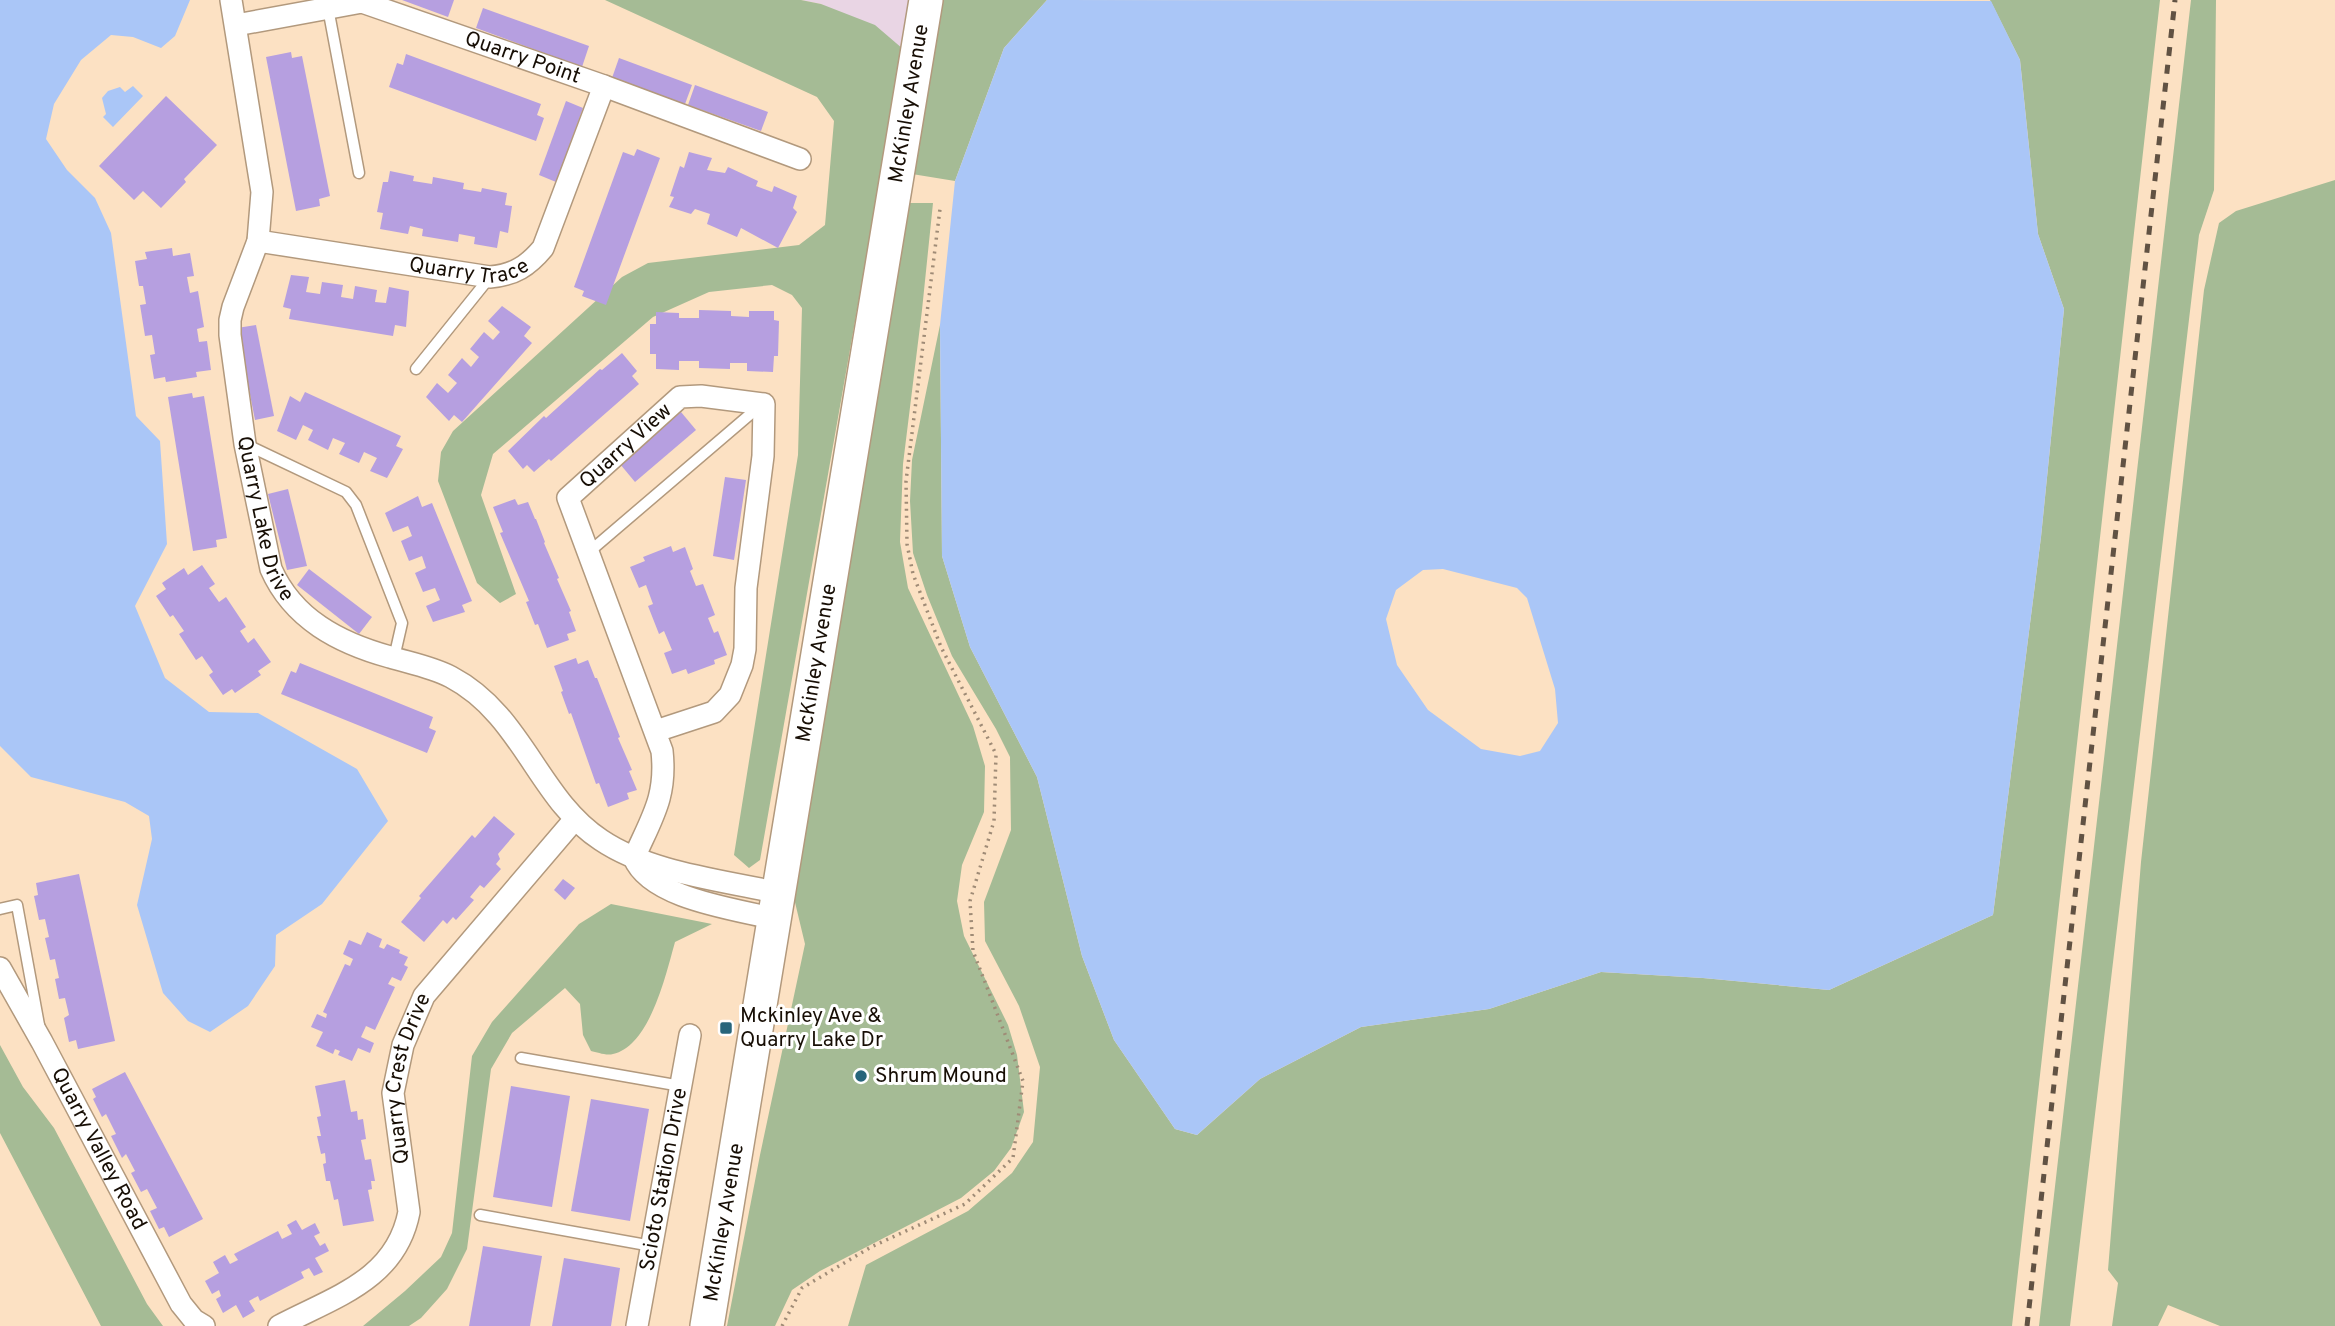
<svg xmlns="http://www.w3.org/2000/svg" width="2335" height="1326" viewBox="0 0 2335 1326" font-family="Overpass,sans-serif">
  <rect width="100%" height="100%" fill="#fce1c3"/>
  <polygon fill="#e9d5e4" points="801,0 911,0 903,49 821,4"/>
  <g fill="#a5bb95">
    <polygon points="605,0 801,0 821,4 875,25 903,49 760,860 749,868 734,855 798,455 802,308 792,295 772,285 709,292 653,317 493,454 481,495 516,594 500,603 477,583 438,481 441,452 453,431 622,277 648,263 799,245 825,225 834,121 817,97"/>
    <polygon points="939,0 1047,0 1004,48 955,181 912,174"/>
    <polygon points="1990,0 2160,0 2012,1326 848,1326 866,1265 968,1211 1012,1173 1033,1142 1040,1067 1019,1006 985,941 984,902 1011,830 1010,757 996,729 952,656 927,595 913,553 910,501 912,460 940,325 942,556 970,647 1037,777 1082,956 1114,1040 1175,1129 1197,1135 1260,1079 1361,1027 1489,1009 1601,972 1703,978 1829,990 1993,915 2041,537 2064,309 2038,234 2020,60"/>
    <polygon points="2191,0 2216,0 2214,190 2199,235 2070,1326 2039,1326"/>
    <polygon points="2335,180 2335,1326 2220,1326 2168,1305 2158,1326 2112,1326 2118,1283 2108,1270 2141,862 2204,290 2219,223 2236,211"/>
    <polygon points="910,203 933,203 922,310 903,464 900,542 908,588 973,726 985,766 984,812 962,865 957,901 964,936 1008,1025 1017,1055 1024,1112 1011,1148 994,1171 961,1198 820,1271 792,1290 775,1326 727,1326 760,1155 805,944 793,894 906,210"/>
    <path d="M611,904L712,924L675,942C666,974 650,1046 613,1054C606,1056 597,1052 591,1051L583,1035L580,1004L565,988L512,1033L491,1069L467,1249L447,1289L421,1318L409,1326H363L405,1291L441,1257L452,1233L472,1056L492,1022L579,924Z"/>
    <polygon points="0,1045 23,1087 54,1128 147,1304 163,1326 101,1326 0,1133"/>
  </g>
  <g fill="#aac6f7" fill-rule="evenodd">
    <polygon points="0,0 190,0 175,36 161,48 133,37 111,35 81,60 54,104 46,139 67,170 95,198 111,233 136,416 160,441 167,544 135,606 165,678 209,712 258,713 357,769 388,821 322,904 276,935 275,966 248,1006 210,1032 188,1021 163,993 137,905 152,839 149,816 125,802 31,777 0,746"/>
    <path d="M1047,0L1991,1L2020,60L2038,234L2064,309L2041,537L1993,915L1829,990L1703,978L1601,972L1489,1009L1361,1027L1260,1079L1197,1135L1175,1129L1114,1040L1082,956L1037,777L970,647L942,556L940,325L955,181L1004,48ZM1443,569L1517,588L1527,598L1555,689L1558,723L1540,751L1520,756L1481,749L1428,710L1397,665L1386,619L1396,590L1423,570Z"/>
    <polygon points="133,86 143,96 113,127 103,117 106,114 102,98 108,91 120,87 125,92"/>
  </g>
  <g fill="#b69fe0">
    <polygon points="402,0 454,0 448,17"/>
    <polygon points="483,8 589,46 582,67 476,28"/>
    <polygon points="291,52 292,58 302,56 330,196 319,199 320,206 296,211 266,57"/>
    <polygon points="406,54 541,104 537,115 544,118 536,141 389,87 397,63 403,65"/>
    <polygon points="619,58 692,85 685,104 612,78"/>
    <polygon points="695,85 768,112 761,131 688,105"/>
    <polygon points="166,96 217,145 184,179 186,182 161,208 143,191 134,200 99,166"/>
    <polygon points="566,101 583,108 556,182 539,175"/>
    <polygon points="637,149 660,158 606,305 582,296 584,291 574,287 623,152 634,156"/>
    <polygon points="689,152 712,158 707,170 725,173 728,167 758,181 756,186 772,192 774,186 797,196 793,208 797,212 778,248 741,228 737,237 707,224 710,214 695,209 691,214 669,207 674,197 670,196 680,166 684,168"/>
    <polygon points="390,171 414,176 413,181 432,184 433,177 464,183 463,189 481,192 482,188 507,193 505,205 512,206 508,233 500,231 497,248 474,244 475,237 459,234 458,242 422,236 423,229 410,226 408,234 380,229 383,213 377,212 383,182 388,182"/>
    <polygon points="172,248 173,256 190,253 194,276 187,277 190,293 198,291 204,327 197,329 199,342 207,341 211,370 196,372 197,377 166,382 165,377 154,379 150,355 155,354 152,335 145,336 140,305 146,304 143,286 139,286 135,261 147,259 145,252"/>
    <polygon points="291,275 309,277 306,292 320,294 322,282 343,285 341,297 353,299 355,286 377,290 375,302 386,303 389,287 409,291 406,327 395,325 393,336 289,319 291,309 283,307"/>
    <polygon points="502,306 531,327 524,336 532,343 462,422 454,415 449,421 426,397 437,383 448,393 457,383 448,375 462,358 471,367 479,357 470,349 484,332 493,340 500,332 488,321"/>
    <polygon points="699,310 731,311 731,316 749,317 749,311 774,311 774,320 779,321 778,356 774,356 773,372 747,371 747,363 730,363 730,369 699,368 699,361 679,361 679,370 656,369 656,354 650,354 650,324 656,324 656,312 679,313 679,318 699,318"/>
    <polygon points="256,325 274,416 255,420 237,328"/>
    <polygon points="622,353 637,371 632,376 639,384 551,461 549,459 534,472 527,465 523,469 508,451 544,416 546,418 600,369 602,370"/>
    <polygon points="305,392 401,436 396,446 403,449 387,478 370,471 377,458 364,452 359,463 339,454 345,443 333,438 328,450 308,440 313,430 303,425 296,440 277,431 290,396 300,402"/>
    <polygon points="192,393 193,398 204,396 227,538 216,540 217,547 193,551 168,397"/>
    <polygon points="681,412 696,430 635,482 620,464"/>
    <polygon points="725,477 746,480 734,560 713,556"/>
    <polygon points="288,489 307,566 287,570 268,494"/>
    <polygon points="418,496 422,507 432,503 472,601 462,605 465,612 433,622 426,606 440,600 435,588 423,592 415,573 426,568 422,556 409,561 401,541 412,536 408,526 393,532 385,513"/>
    <polygon points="515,499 518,505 528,502 535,519 536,519 545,542 544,543 559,578 557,579 571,611 569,612 576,631 567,634 569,640 547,648 538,624 535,625 526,602 529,601 500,533 503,532 493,507"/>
    <polygon points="671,546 673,552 685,547 693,569 690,571 696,586 703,584 715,615 708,618 714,633 718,631 727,655 714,660 715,664 688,674 686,669 672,674 664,653 672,650 664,631 659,634 648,606 653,604 646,585 639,588 630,567 645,561 643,557"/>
    <polygon points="202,565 215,584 209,588 219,602 226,597 246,627 240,631 248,643 254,638 271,662 258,671 261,675 235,693 232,689 223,695 209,675 213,672 202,656 196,660 179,634 184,631 173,615 170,617 156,596 166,589 162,583 184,568 188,575"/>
    <polygon points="309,569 372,617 359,634 297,585"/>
    <polygon points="576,658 578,664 588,660 595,678 597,678 620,737 618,738 632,770 629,771 637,790 627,793 629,799 608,807 599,783 596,784 571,713 569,714 561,692 563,691 554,666"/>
    <polygon points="300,663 433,717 429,728 436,731 427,753 281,694 291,671 296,673"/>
    <polygon points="494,816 515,834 498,854 500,859 496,864 501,869 484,888 480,885 470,897 474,900 456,920 453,917 447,924 443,920 424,942 401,922 421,898 419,896 472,835 475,838"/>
    <polygon points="79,874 115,1041 78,1049 76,1040 69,1042 64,1018 69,1015 65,998 59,999 55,979 59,978 55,959 50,960 45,938 49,937 45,919 39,920 34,896 38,895 36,883"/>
    <polygon points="563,879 575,888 565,900 554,890"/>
    <polygon points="367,932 382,939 379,947 384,949 387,944 400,950 399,953 408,957 404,965 408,967 401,981 392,977 388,984 395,987 375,1030 366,1026 361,1037 374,1043 370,1053 358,1048 352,1061 338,1055 340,1051 335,1049 333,1054 316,1046 323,1032 311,1027 317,1014 326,1018 327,1014 323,1012 345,964 350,966 353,959 343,954 349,940 361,945"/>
    <polygon points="125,1072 203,1219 169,1237 164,1227 159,1229 150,1211 157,1208 147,1189 141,1192 131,1173 135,1171 126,1154 122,1158 111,1136 116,1134 106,1114 102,1117 93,1099 96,1097 92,1089"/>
    <polygon points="345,1080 351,1112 357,1111 358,1120 363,1119 366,1139 361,1140 365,1160 371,1159 375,1181 371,1181 372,1189 368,1190 374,1221 343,1226 338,1199 334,1200 330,1181 326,1181 323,1164 326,1163 325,1153 321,1154 317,1136 321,1136 317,1117 321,1116 315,1086"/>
    <polygon points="511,1086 570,1096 552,1207 493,1197"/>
    <polygon points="591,1099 649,1109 630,1221 571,1211"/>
    <polygon points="296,1220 302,1230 315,1223 320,1233 314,1236 320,1246 325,1243 329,1251 315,1258 323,1272 314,1276 309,1268 301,1272 304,1278 260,1301 258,1296 249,1301 255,1311 243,1318 236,1305 223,1313 216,1299 221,1296 219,1290 212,1294 205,1281 219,1273 213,1262 225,1255 230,1264 238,1260 234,1254 278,1231 282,1239 292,1234 287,1225"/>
    <polygon points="483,1246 542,1256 530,1326 469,1326"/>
    <polygon points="564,1258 620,1268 611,1326 552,1326"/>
  </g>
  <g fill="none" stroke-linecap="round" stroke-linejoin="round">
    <g stroke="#b2997d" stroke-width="13">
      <g id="lane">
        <polyline points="328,8 359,173"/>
        <polyline points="416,369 490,277"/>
        <polyline points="245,444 346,492 356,505 402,623 394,658"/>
        <polyline points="589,552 761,405"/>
        <polyline points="0,909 17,905 39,1025"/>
        <polyline points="521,1058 681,1086"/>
        <polyline points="480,1215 652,1246"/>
      </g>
    </g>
    <g stroke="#b2997d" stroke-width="24">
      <g id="street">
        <path id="s1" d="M231,0L262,192L258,241L233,307L230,320V335L245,444L271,569C293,619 339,643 390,657C410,663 432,667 451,677C523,715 538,799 601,840C650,873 722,880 779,893"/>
        <path id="s2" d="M236,25L362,2L604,86L800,159"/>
        <path id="s3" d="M258,241L490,277C514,275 528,266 543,248L604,86"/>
        <path id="s4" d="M634,858C652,817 667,797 662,751L568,498L680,397L701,396L764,404L763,456L746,588L745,649L742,665L730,695L714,712L656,731"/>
        <path d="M634,858C651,899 736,909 775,919"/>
        <path id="s5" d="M0,968L42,1042L181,1304L194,1320L204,1326"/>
        <path id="s6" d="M279,1326C334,1297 396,1280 409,1212L393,1093L403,1045L424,996L575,819"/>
        <path id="s7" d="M637,1326L690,1035"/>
      </g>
    </g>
    <g stroke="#b2997d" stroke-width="36">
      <g id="primary">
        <path id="s8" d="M707,1326L926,0"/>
      </g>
    </g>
    <polyline stroke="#9f8b76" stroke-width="3.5" stroke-dasharray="2 5" stroke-linecap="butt" points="782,1326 802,1288 871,1247 965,1204 1013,1158 1023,1081 973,951 970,901 994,821 996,754 941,647 913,574 907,544 906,481 940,209"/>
    <use href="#lane" stroke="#fff" stroke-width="10"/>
    <use href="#street" stroke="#fff" stroke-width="21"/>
    <use href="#primary" stroke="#fff" stroke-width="33"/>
    <polyline stroke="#615243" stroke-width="5" stroke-dasharray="9 9" stroke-linecap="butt" points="2027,1326 2175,0"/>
  </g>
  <g fill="#27657b" stroke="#fff" stroke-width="2.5">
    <rect x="719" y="1021" width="14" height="14" rx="3.5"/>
    <circle cx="861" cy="1076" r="7"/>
  </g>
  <g text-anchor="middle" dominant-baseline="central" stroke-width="6" stroke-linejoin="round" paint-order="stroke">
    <g font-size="21" fill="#170e05" stroke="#fff">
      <text stroke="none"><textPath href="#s2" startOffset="298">Quarry Point</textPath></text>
      <text stroke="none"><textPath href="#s8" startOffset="1239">McKinley Avenue</textPath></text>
      <text stroke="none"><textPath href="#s3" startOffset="214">Quarry Trace</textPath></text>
      <text stroke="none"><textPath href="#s4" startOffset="460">Quarry View</textPath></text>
      <text stroke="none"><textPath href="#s1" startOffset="530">Quarry Lake Drive</textPath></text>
      <text stroke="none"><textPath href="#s8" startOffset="672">McKinley Avenue</textPath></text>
      <text stroke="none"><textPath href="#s6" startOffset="317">Quarry Crest Drive</textPath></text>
      <text stroke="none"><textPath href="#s5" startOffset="206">Quarry Valley Road</textPath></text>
      <text stroke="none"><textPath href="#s7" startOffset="149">Scioto Station Drive</textPath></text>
      <text stroke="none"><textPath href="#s8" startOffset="105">McKinley Avenue</textPath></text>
    </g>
    <g font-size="21" fill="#170e05" stroke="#fff" text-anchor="start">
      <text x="740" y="1016">Mckinley Ave &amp;<tspan x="740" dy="24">Quarry Lake Dr</tspan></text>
      <text x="875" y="1076">Shrum Mound</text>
    </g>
  </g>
</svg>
